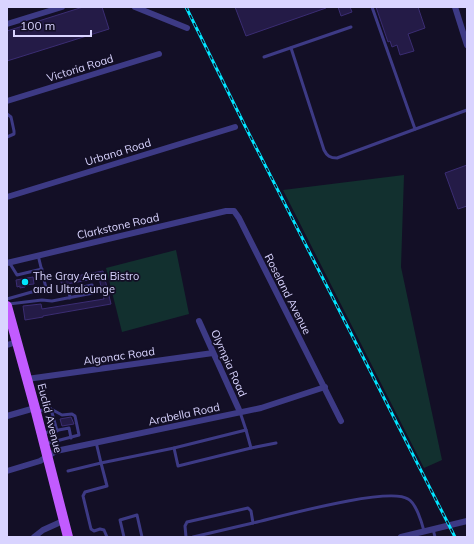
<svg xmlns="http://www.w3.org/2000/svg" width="474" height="544" viewBox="0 0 474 544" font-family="Mulish,sans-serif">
  <rect width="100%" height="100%" fill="#130f26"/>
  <g fill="#12302f">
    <polygon points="404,175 401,267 442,460 424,468 283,190"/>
    <polygon points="176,250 189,314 122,332 106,268"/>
  </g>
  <g fill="#241b47" stroke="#3b2d73">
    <polygon points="83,7 102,7 109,29 7,61 7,31"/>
    <polygon points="235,7 326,7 326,8 246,36"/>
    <polygon points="338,7 350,7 352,12 341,16"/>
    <polygon points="376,7 418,7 425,28 408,34 414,51 400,55 397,45 392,47 390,41 388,42"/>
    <polygon points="467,165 467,206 458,209 445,173"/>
    <polygon points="103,271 111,304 43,316 43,317 25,320 23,306 41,304 42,309 104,299 99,278 62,285 60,279"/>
    <polygon points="33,277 34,284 25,285 25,287 20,288 20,286 17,287 16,280"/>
    <polygon points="71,417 74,424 62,426 60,419"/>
  </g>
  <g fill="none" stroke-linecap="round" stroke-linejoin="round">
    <g stroke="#3d3a85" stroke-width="3">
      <polyline points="372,7 415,129"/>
      <path d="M291,48L324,150C327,156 330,158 337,158L467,110"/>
      <polyline points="264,57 351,27"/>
      <polyline points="7,114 11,117 14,131 14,134 7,137"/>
      <polyline points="9,262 17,275 42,269"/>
      <polyline points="7,299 46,288 38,255"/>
      <polyline points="9,304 42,300 52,301 93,293 92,285 69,290 70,298"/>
      <polyline points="51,409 57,431"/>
      <polyline points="37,411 51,409 62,415 72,414 75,416 79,435 45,444"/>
      <polyline points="246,430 251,448 276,443"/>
      <polyline points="43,433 69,428 71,438"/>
      <polyline points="96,442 101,463 174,448 246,430 240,412"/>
      <polyline points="174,448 178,466 251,448"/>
      <polyline points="68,471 101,463 107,486 85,492 83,496 91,529 94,531 100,529 104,530 107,537"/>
      <path d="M253,523C279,517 389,486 408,499C416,503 422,523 424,531"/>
      <polyline points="433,529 435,537"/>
      <polyline points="124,537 120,520 137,515 142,537"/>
      <polyline points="186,537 185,526 187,522 248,508 251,511 253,523 193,537"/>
    </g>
    <g stroke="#3d3a85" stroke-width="6">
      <polyline points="135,7 187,28"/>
      <polyline points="455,7 467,45"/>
      <polyline points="7,24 62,7"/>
      <polyline points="7,101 159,54"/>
      <polyline points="7,197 235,127"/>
      <polyline points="7,263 226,211 234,211 239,218 341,421"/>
      <polyline points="199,321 240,412"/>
      <polyline points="7,345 17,342"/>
      <polyline points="27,379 213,353"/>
      <polyline points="7,416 35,408"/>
      <polyline points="7,471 40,461 56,451 261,408 325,387"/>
      <polyline points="34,537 43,530 63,521"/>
      <polyline points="401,537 467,521"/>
    </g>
    <polyline stroke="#c25bff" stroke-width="10" points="7,306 35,408 68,537"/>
    <g stroke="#00e5ff" stroke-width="3">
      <polyline id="rail" points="186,7 244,124 455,537"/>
    </g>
    <use href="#rail" stroke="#130f26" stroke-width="1.5" stroke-dasharray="4.5" stroke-linecap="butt"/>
  </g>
  <circle fill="#00e5ff" stroke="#130f26" stroke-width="1.5" cx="25" cy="282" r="4"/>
  <g text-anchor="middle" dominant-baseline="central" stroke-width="3.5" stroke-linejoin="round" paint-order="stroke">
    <g font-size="11" fill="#d9d4ff" stroke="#130f26">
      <text transform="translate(80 68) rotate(-17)">Victoria Road</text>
      <text transform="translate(118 152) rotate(-17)">Urbana Road</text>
      <text transform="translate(118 226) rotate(-13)">Clarkstone Road</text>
      <text transform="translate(288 294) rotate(63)">Roseland Avenue</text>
      <text transform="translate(119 356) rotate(-8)">Algonac Road</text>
      <text transform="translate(229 363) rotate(66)">Olympia Road</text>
      <text transform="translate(184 414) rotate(-12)">Arabella Road</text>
      <text transform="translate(50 418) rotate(76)">Euclid Avenue</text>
    </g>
    <g font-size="11" fill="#d9d4ff" stroke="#130f26" text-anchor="start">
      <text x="33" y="276">The Gray Area Bistro<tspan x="33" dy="13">and Ultralounge</tspan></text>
    </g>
  </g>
  <rect width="474" height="544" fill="none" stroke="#d9d4ff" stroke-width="16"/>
  <path d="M14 30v6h77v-6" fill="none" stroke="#d9d4ff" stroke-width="2"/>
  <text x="20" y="30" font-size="12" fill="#d9d4ff" stroke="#130f26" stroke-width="3" paint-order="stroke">100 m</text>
</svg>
